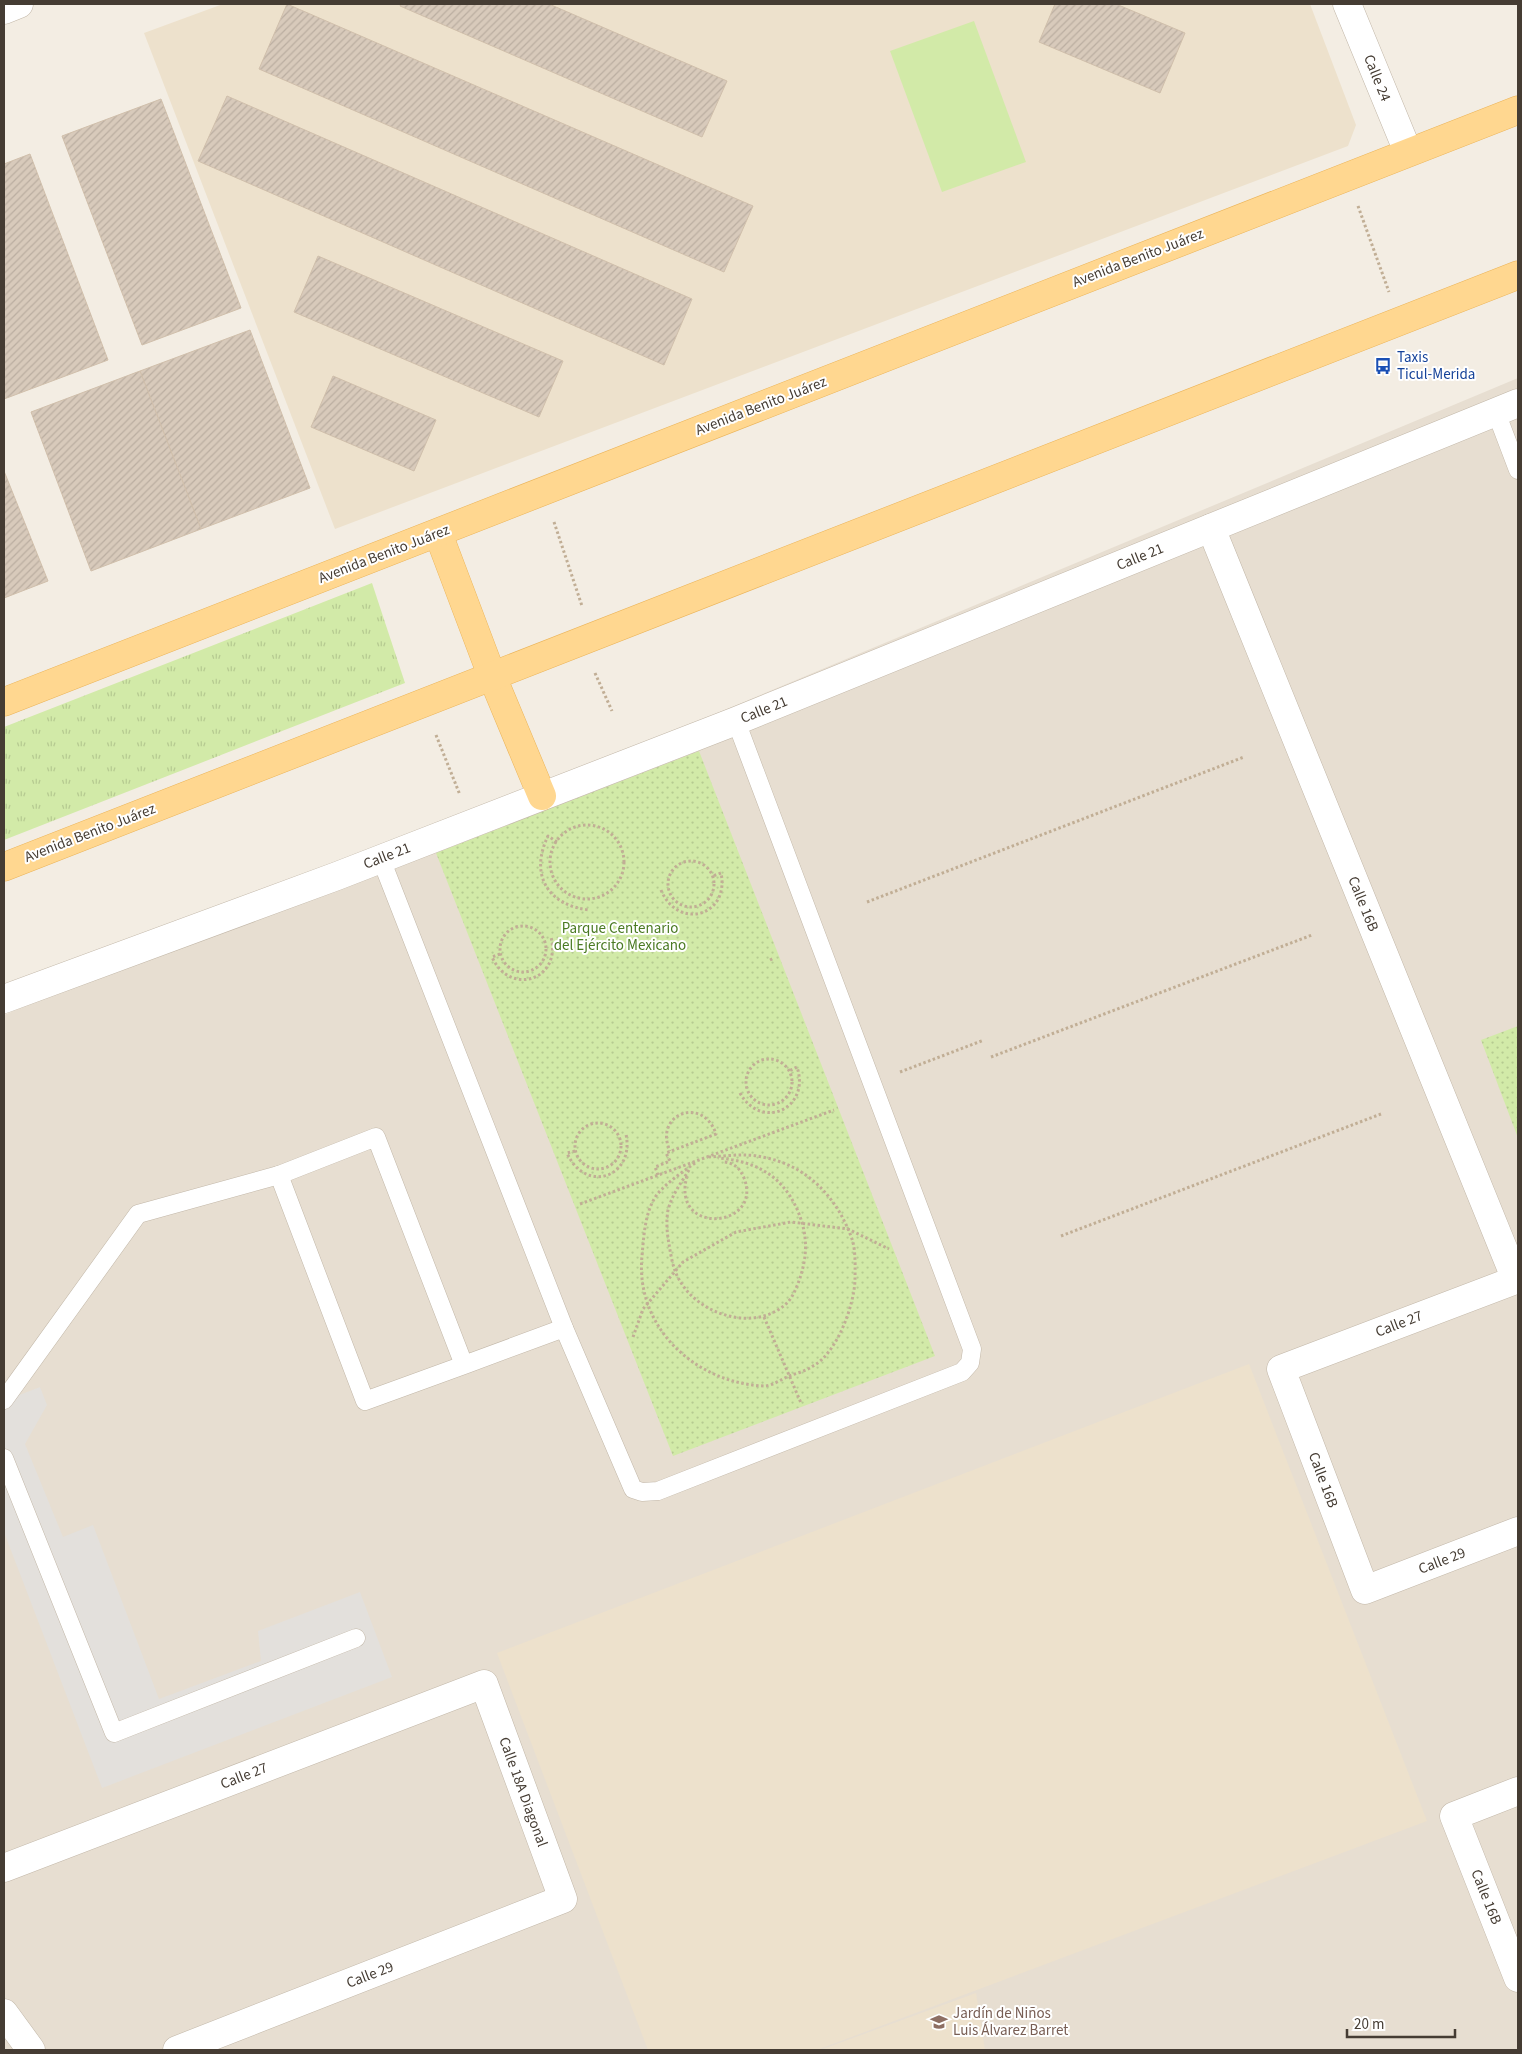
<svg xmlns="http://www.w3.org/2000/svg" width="1522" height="2054" viewBox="0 0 1522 2054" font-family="'Source Sans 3',sans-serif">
  <defs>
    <pattern id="grass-tufts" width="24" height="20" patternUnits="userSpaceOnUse" patternTransform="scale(1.25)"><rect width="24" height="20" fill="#d2eaa8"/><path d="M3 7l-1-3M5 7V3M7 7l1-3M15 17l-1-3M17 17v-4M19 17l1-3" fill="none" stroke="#b6ca91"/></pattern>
    <pattern id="park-dots" width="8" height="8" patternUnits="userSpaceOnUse" patternTransform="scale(1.25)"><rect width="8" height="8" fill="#d2eaa8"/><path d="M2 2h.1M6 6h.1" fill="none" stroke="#b6ca91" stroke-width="1.8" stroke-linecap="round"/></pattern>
    <pattern id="building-hatch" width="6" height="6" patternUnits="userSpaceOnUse" patternTransform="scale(1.25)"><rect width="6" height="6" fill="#d8cabb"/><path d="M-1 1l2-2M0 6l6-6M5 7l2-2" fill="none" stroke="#bbaea1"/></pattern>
  </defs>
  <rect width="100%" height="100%" fill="#f3ede3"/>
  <polygon fill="#e7ded1" points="1518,378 1518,2050 4,2050 4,1015 361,862"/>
  <g fill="#ede1cc">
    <polygon points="223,4 1310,4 1356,125 1348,146 335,529 144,33"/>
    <polygon points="1249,1364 1427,1821 817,2050 648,2050 497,1653"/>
    <polygon points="976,1993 985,2050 820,2050"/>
  </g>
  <polygon fill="url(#grass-tufts)" points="372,583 405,683 4,840 4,727"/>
  <g fill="url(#park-dots)">
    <polygon points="699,751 935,1356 673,1456 436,853"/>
    <polygon points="1518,1026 1518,1138 1481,1040"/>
  </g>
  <polygon fill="#d2eaa8" points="974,21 1026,162 942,192 890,51"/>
  <polygon fill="#e3e0dc" points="40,1387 47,1405 25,1444 63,1537 93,1525 159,1699 261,1661 258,1631 360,1592 392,1677 102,1788 4,1532 4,1401"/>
  <g fill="url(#building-hatch)" stroke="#d0bfab">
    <polygon points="287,4 753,206 724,272 259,69"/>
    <polygon points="401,4 549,4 727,81 702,137 400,6"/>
    <polygon points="1055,4 1116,4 1185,33 1160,93 1039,42"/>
    <polygon points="227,96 692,299 664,365 198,161"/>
    <polygon points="161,99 241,308 142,345 62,136"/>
    <polygon points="30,154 108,360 4,399 4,164"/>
    <polygon points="318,256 563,361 539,417 294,312"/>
    <polygon points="250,330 310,488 201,529 140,371"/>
    <polygon points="140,371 201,529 91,571 31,412"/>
    <polygon points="333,376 436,420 414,471 311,427"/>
    <polygon points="4,471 48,581 4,598"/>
  </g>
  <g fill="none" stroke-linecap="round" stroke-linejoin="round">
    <g stroke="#c2b7a8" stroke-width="19">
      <g id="service">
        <polyline points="1496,412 1518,470"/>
        <polyline points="381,859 564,1328 633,1489 642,1492 658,1491 962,1372 970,1363 972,1349 736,721"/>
        <polyline points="464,1365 365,1401 279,1175 376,1137 464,1365 564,1328"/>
        <polyline points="4,1400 138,1214 279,1175"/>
        <polyline points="4,1458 114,1733 356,1638"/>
      </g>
    </g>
    <g stroke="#c2b7a8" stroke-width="29">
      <g id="minor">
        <polyline points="1347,4 1408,152"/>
        <polyline points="4,10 19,4"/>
        <polyline points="1211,528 1516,1280"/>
        <polyline points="4,999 337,876 736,721 1518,403"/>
        <polyline points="1518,1279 1281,1369 1365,1590 1518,1531"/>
        <polyline points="1518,1791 1454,1816 1518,1978"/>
        <polyline points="4,1868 484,1684 563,1899 177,2050"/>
        <polyline points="4,2013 31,2050"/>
      </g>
    </g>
    <g stroke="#ebb459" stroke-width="29">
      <g id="primary">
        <polyline points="438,533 492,676 542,796"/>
        <polyline points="4,702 1518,110"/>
        <polyline points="4,867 1518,275"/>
      </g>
    </g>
    <g stroke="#c1ae95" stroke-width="3" stroke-dasharray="2.5 2.5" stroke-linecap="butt">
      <polyline points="1358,206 1389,292"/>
      <polyline points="554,522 582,606"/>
      <polyline points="595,673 612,711"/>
      <polyline points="436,735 460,795"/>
      <circle cx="587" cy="862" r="37"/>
      <path d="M557,842L548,836C529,875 548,906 590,910"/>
      <circle cx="691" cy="884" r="23"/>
      <path d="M661,890C678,931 730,916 721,873L713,876"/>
      <polyline points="867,902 1244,757"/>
      <circle cx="523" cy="949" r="23"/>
      <path d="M500,954L492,957C510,997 562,980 551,937"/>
      <polyline points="770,960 774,958"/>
      <polyline points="991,1057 1312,935"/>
      <circle cx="769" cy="1082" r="23"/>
      <polyline points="900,1072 984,1040"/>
      <path d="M740,1093C761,1131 811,1109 797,1067L789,1071"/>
      <circle cx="598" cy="1146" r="23"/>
      <path d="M575,1151L567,1153C585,1194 635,1178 626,1134"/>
      <path d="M695,1163C684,1171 672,1179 662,1189C645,1205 644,1234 642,1256C635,1327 695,1383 764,1386C772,1386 782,1379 789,1376C797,1373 806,1371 813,1366C837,1353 854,1306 855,1280C855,1268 856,1251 852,1239C837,1197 807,1165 762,1157C746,1153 726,1156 709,1157"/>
      <path d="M689,1170C681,1183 672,1195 668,1210C666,1222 667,1233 669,1244C671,1256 673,1270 680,1281C700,1316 757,1333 788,1302C794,1295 798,1284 801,1275C808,1251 807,1232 797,1209C781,1174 754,1161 718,1158"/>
      <path d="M658,1175L655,1167L670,1161L666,1153L716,1134C703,1095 653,1114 670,1151"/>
      <path d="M687,1176C670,1237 764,1228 744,1178C740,1168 734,1163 724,1162"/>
      <polyline points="580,1204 834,1110"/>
      <polyline points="1061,1236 1381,1114"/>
      <polyline points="764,1317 801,1403"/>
      <polyline points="633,1337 643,1309 683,1262 736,1232 791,1222 848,1229 889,1249"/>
    </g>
    <use href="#service" stroke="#fff" stroke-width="18"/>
    <use href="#minor" stroke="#fff" stroke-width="28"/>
    <use href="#primary" stroke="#ffd790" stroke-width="28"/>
  </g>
  <defs>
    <g id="bus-bare" transform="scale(1.35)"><path d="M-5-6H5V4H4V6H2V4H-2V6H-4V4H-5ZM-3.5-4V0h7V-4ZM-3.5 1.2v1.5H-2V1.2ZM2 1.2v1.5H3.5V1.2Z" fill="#1a4fb4" stroke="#fff" stroke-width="2.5" paint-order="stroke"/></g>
    <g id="school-bare" transform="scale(1.35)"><path d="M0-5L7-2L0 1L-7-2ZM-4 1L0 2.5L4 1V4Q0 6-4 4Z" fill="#8d6e63" stroke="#fff" stroke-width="2.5" paint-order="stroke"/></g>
  </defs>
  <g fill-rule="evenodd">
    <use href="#bus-bare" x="1383" y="366"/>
    <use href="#school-bare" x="939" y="2022"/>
  </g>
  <g text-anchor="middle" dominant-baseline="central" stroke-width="4" stroke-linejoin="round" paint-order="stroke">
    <g font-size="15" fill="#453c33" stroke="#fff">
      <text transform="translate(1377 78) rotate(68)">Calle 24</text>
      <text transform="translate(1138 258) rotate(-21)">Avenida Benito Juárez</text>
      <text transform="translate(761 406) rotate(-21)">Avenida Benito Juárez</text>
      <text transform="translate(384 554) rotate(-21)">Avenida Benito Juárez</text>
      <text transform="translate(1140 557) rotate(-22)">Calle 21</text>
      <text transform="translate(764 710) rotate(-22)">Calle 21</text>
      <text transform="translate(90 833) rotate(-21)">Avenida Benito Juárez</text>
      <text transform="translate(387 856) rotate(-21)">Calle 21</text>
      <text transform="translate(1363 904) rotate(68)">Calle 16B</text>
      <text transform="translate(1399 1324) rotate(-21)">Calle 27</text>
      <text transform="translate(1323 1480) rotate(69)">Calle 16B</text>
      <text transform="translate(1442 1561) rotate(-21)">Calle 29</text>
      <text transform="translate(244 1776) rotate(-21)">Calle 27</text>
      <text transform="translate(523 1792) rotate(70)">Calle 18A Diagonal</text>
      <text transform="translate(1486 1897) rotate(68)">Calle 16B</text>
      <text transform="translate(370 1975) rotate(-21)">Calle 29</text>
    </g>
    <g font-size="15" fill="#164399" stroke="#fff" text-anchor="start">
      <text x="1397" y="357">Taxis<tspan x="1397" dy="17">Ticul-Merida</tspan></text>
    </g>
    <g font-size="15" fill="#4a7a23" stroke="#fff">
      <text x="620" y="928">Parque Centenario<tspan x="620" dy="17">del Ejército Mexicano</tspan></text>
    </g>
    <g font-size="15" fill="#785e54" stroke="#fff" text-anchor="start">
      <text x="953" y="2013">Jardín de Niños<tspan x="953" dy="17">Luis Álvarez Barret</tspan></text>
    </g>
  </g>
  <rect width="1522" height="2054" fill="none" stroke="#453c33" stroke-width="10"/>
  <path d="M1347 2029v8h108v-8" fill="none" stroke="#453c33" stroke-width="2.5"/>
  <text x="1354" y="2029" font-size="15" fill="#453c33" stroke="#ffffff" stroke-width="4" paint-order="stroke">20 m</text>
</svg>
